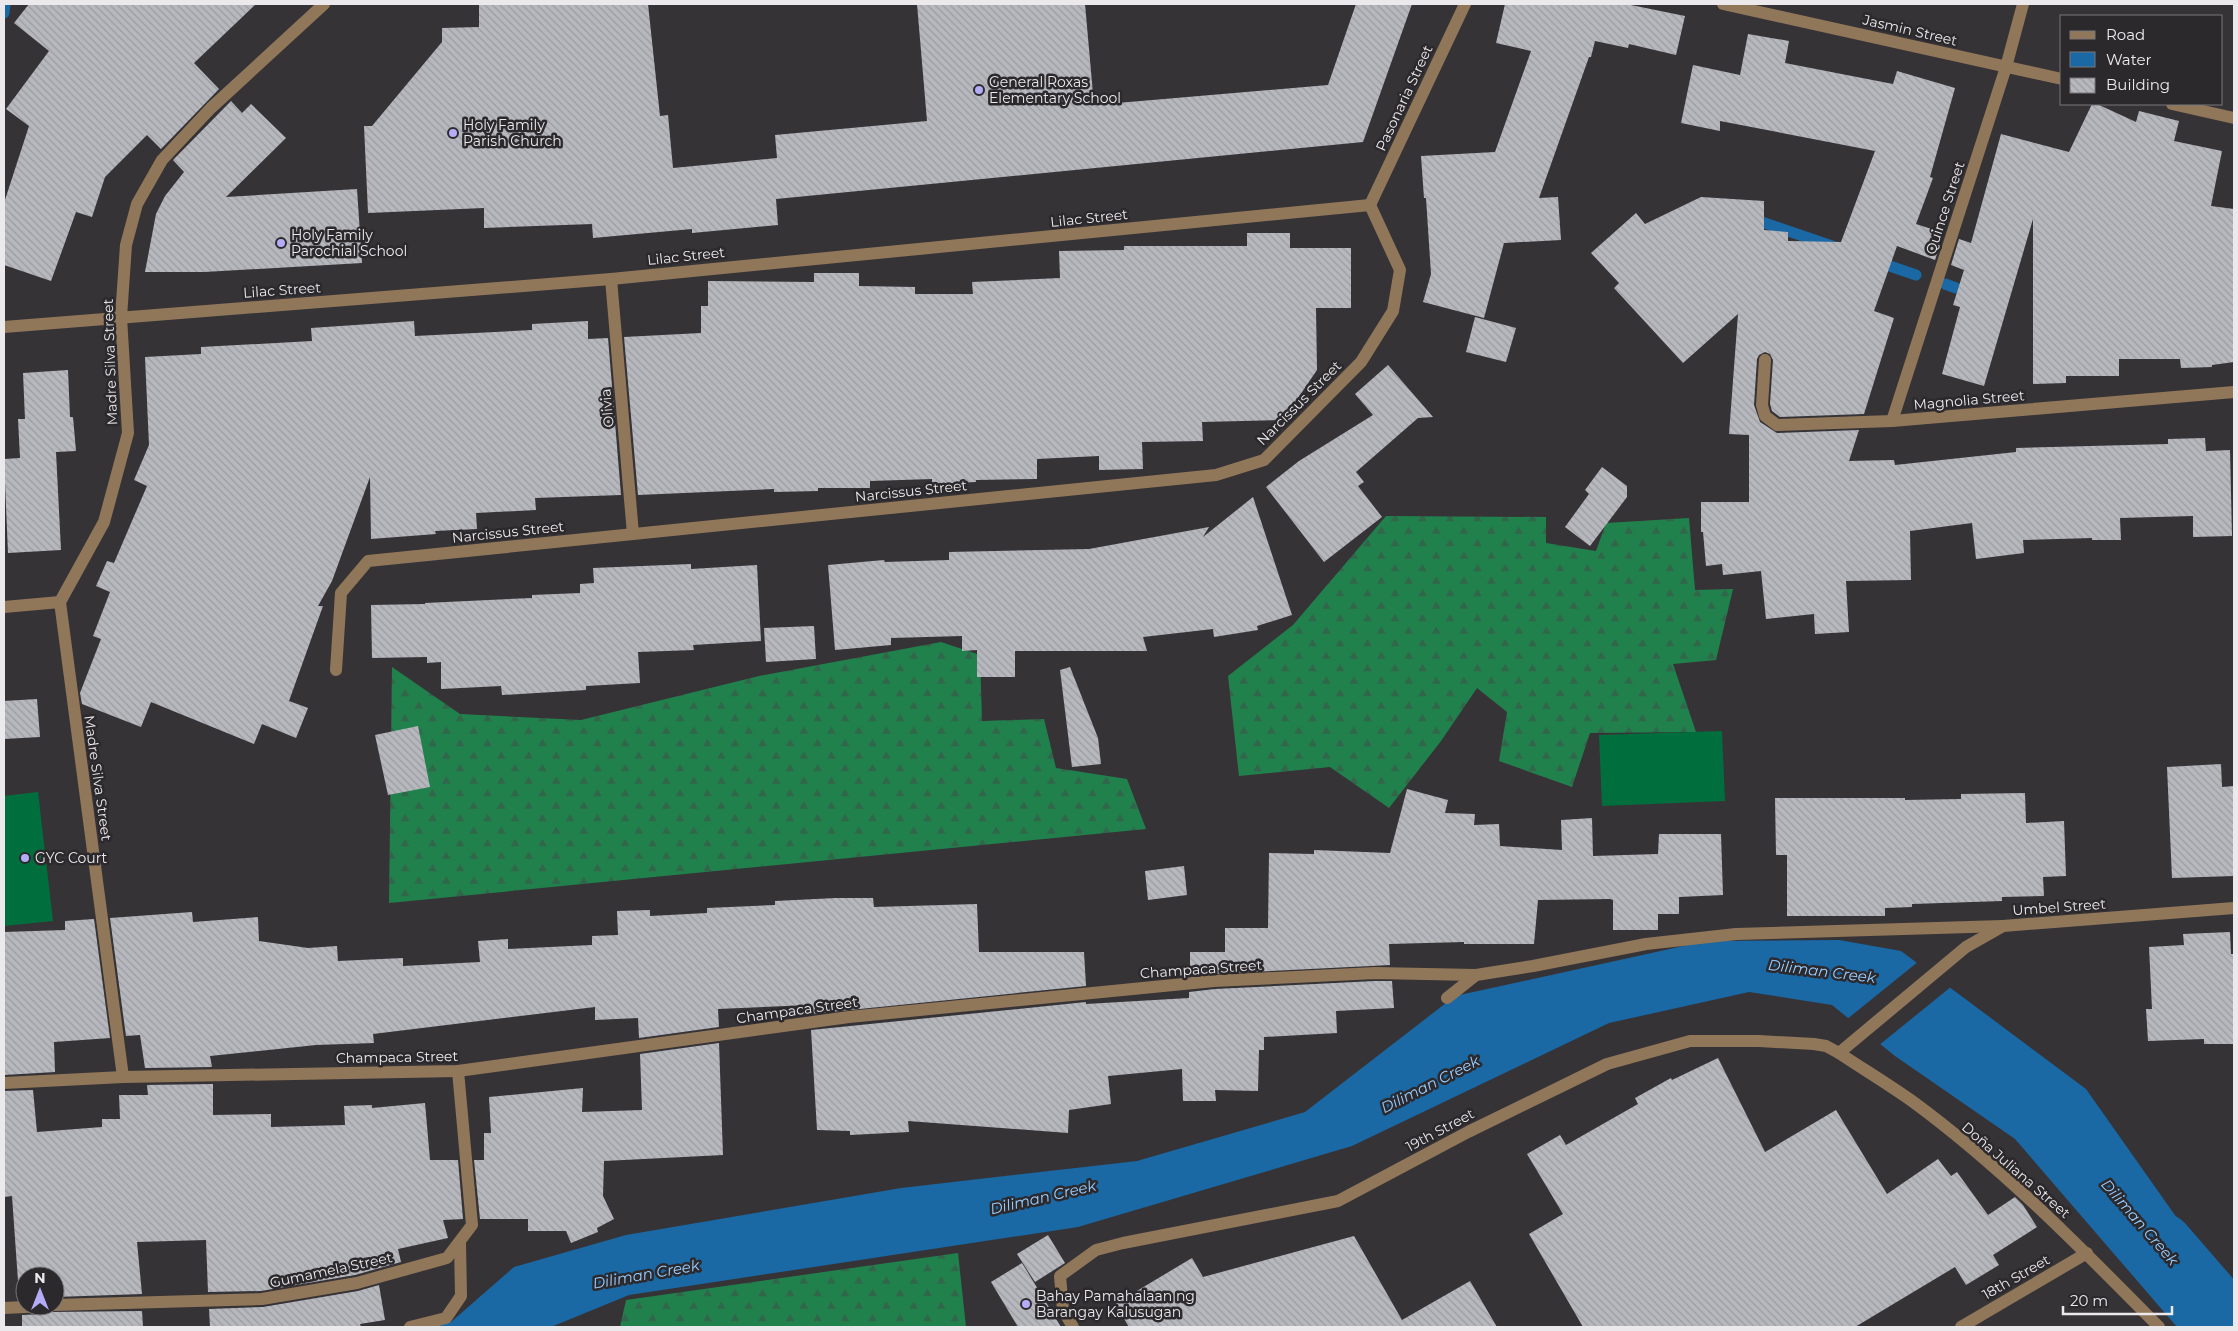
<svg xmlns="http://www.w3.org/2000/svg" width="2238" height="1331" viewBox="0 0 2238 1331" font-family="Montserrat,sans-serif">
  <defs>
    <pattern id="forest-firs" width="22" height="20" patternUnits="userSpaceOnUse" patternTransform="scale(1.25)"><rect width="22" height="20" fill="#20814d"/><path d="M5 1l3.5 6h-7zM16 11l3.5 6h-7z" fill="#31664a"/></pattern>
    <pattern id="building-back-hatch" width="6" height="6" patternUnits="userSpaceOnUse" patternTransform="scale(1.25)"><rect width="6" height="6" fill="#b7b8be"/><path d="M-1 5l2 2M0 0l6 6M5-1l2 2" fill="none" stroke="#9b9ca0"/></pattern>
  </defs>
  <rect width="100%" height="100%" fill="#363337"/>
  <g fill="url(#forest-firs)">
    <polygon points="1386,516 1546,517 1546,543 1596,551 1606,523 1689,518 1695,590 1733,589 1716,660 1673,664 1696,732 1590,733 1572,787 1499,761 1507,712 1477,688 1441,741 1389,808 1330,767 1239,776 1228,676 1293,625"/>
    <polygon points="941,642 980,655 982,721 1044,719 1056,768 1127,779 1146,829 389,903 392,667 460,714 581,720 759,676"/>
    <polygon points="958,1253 966,1327 620,1327 626,1300"/>
  </g>
  <g fill="#006f3d">
    <polygon points="1722,731 1725,801 1602,806 1599,735"/>
    <polygon points="38,792 53,921 4,926 4,796"/>
  </g>
  <polygon fill="#1a68a4" points="1839,940 1901,951 2086,1089 2234,1299 2234,1305 2200,1327 2177,1327 2015,1139 1895,1056 1832,1005 1749,992 1609,1023 1352,1146 1078,1227 629,1295 551,1327 432,1327 451,1322 514,1267 626,1235 901,1188 1137,1161 1305,1112 1455,996 1706,941"/>
  <polygon fill="#363337" points="1919,961 1952,986 1878,1046 1846,1020"/>
  <g fill="none" stroke-linecap="round" stroke-linejoin="round">
    <g stroke="#1a68a4" stroke-width="11">
      <polyline points="4,13 5,4"/>
      <polyline points="1756,220 1832,246"/>
      <polyline points="1875,261 1916,275"/>
      <polyline points="1945,284 1956,288"/>
    </g>
    <polyline stroke="#1a68a4" stroke-width="65" points="2161,1245 2232,1327"/>
  </g>
  <g fill="url(#building-back-hatch)">
    <polygon points="29,4 256,4 194,63 219,89 161,149 147,135 105,177 92,217 76,212 51,281 4,265 4,203 29,126 6,109 49,51 14,23"/>
    <polygon points="479,4 648,4 660,116 668,115 673,168 777,158 775,135 927,121 917,4 1085,4 1094,105 1328,85 1356,4 1412,4 1363,142 776,199 778,225 692,233 692,229 593,238 592,224 484,228 484,208 368,213 364,126 372,126 442,42 442,28 479,27"/>
    <polygon points="1505,4 1626,4 1685,16 1676,55 1629,44 1628,48 1595,41 1591,57 1589,57 1539,198 1558,197 1561,240 1504,243 1484,318 1423,302 1431,274 1426,198 1424,198 1421,156 1495,152 1531,51 1496,43"/>
    <polygon points="1748,34 1789,41 1785,63 1893,84 1897,71 1955,88 1930,177 1933,178 1916,224 1944,233 1935,260 1897,246 1874,311 1894,318 1864,414 1780,417 1772,411 1770,404 1773,360 1770,354 1765,352 1759,355 1757,359 1754,405 1760,422 1777,433 1859,430 1849,461 1894,460 1895,465 2016,452 2016,448 2168,444 2168,439 2205,438 2206,451 2230,450 2232,536 2193,537 2193,516 2120,518 2121,540 2092,540 2092,538 2023,540 2024,553 1976,559 1972,523 1910,531 1911,580 1846,581 1849,632 1815,634 1814,614 1766,619 1761,571 1723,575 1722,564 1706,566 1703,532 1701,532 1701,502 1749,502 1749,435 1729,434 1738,314 1683,363 1614,288 1619,283 1591,253 1636,213 1645,224 1701,197 1764,201 1764,230 1788,232 1788,241 1841,242 1875,151 1720,121 1720,131 1681,123 1693,65 1740,75"/>
    <polygon points="231,101 242,113 251,104 286,138 226,197 357,189 362,263 204,272 145,272 156,214 165,196 184,172 173,160"/>
    <polygon points="2092,104 2097,104 2136,122 2139,111 2179,121 2174,141 2222,151 2211,206 2234,209 2234,362 2212,365 2212,367 2181,368 2180,359 2119,359 2119,376 2066,376 2066,383 2033,384 2033,219 1984,386 1942,374 1960,307 1953,305 1964,270 1951,265 1959,239 1971,243 2001,134 2069,152"/>
    <polygon points="1247,233 1290,233 1290,248 1351,248 1351,308 1316,308 1317,370 1283,420 1202,422 1203,441 1142,442 1143,469 1099,470 1099,456 1037,459 1037,479 976,480 976,482 932,484 932,479 870,481 870,488 818,488 818,491 774,492 774,489 638,495 624,337 701,333 701,306 708,306 708,281 814,282 814,273 859,273 859,286 915,287 915,294 973,294 972,282 1060,278 1059,251 1124,250 1124,246 1247,246"/>
    <polygon points="1475,317 1516,328 1506,362 1466,352"/>
    <polygon points="414,321 415,336 532,330 532,324 588,321 588,339 608,338 621,495 535,498 536,510 476,513 477,529 435,531 436,534 371,539 370,477 332,581 318,606 323,606 289,701 308,708 296,738 262,724 254,744 151,702 141,727 82,704 80,693 101,639 93,636 110,592 96,586 107,561 114,563 147,486 134,480 149,445 145,357 201,354 201,347 312,341 311,328"/>
    <polygon points="1388,365 1433,417 1418,418 1356,472 1364,482 1358,486 1382,517 1324,562 1266,487 1299,461 1373,415 1355,394"/>
    <polygon points="68,370 70,417 73,417 76,451 56,452 61,550 8,553 4,459 20,458 18,419 25,419 23,373"/>
    <polygon points="1602,467 1627,486 1627,497 1590,546 1565,527 1589,494 1585,490"/>
    <polygon points="1253,497 1292,615 1257,626 1258,630 1214,637 1213,629 1143,637 1147,651 1015,651 1015,677 977,677 977,650 962,651 962,636 891,638 891,645 835,650 828,565 884,560 885,562 949,560 949,552 1089,549 1209,527 1203,537"/>
    <polygon points="691,564 691,569 757,565 761,641 693,645 694,650 638,652 640,683 586,686 586,690 502,695 501,686 441,689 441,662 427,663 427,657 372,658 371,605 425,604 425,603 532,598 532,595 580,593 580,584 594,583 593,568"/>
    <polygon points="814,626 816,659 766,662 764,628"/>
    <polygon points="1070,667 1098,738 1101,764 1072,767 1060,670"/>
    <polygon points="37,699 40,737 4,739 4,701"/>
    <polygon points="418,726 430,787 388,795 375,735"/>
    <polygon points="2221,764 2222,787 2234,786 2234,876 2172,878 2167,767"/>
    <polygon points="1407,789 1448,800 1445,813 1475,814 1474,825 1499,824 1500,846 1562,850 1561,820 1592,818 1593,856 1658,854 1659,834 1721,834 1723,895 1679,897 1679,914 1658,914 1658,930 1613,930 1613,900 1610,899 1538,900 1534,944 1464,944 1464,942 1389,944 1390,965 1190,975 1190,952 1225,952 1225,928 1268,928 1269,853 1314,854 1314,850 1390,853"/>
    <polygon points="2025,793 2026,823 2064,821 2066,876 2043,877 2044,896 2002,897 2002,901 1912,904 1912,907 1885,908 1885,916 1787,916 1787,855 1776,855 1775,798 1905,798 1905,800 1961,799 1961,794"/>
    <polygon points="1184,866 1187,895 1148,900 1145,871"/>
    <polygon points="836,898 873,898 874,907 977,904 979,952 1084,952 1086,986 810,1014 810,1005 718,1009 719,1027 639,1038 638,1018 595,1020 595,1007 373,1034 374,1043 316,1045 210,1056 212,1067 145,1068 140,1035 126,1036 110,918 192,912 193,922 258,917 259,941 308,948 337,946 338,961 403,958 403,966 480,962 478,941 508,939 508,949 592,945 592,936 618,935 617,911 650,910 650,916 707,913 707,908 775,905 775,901"/>
    <polygon points="94,919 110,1038 54,1042 55,1072 4,1075 4,932 65,930 65,921"/>
    <polygon points="2230,932 2231,954 2234,954 2234,1044 2204,1044 2204,1039 2148,1041 2146,1009 2152,1009 2149,947 2184,945 2183,934"/>
    <polygon points="1375,981 1392,981 1394,1008 1336,1011 1337,1033 1264,1037 1264,1050 1259,1050 1258,1091 1215,1090 1216,1101 1183,1101 1182,1069 1108,1076 1111,1104 1069,1110 1068,1133 908,1121 909,1132 850,1135 850,1131 817,1130 811,1030 1086,1002 1086,1004 1189,998 1189,992 1215,989"/>
    <polygon points="719,1043 723,1155 604,1161 603,1196 614,1219 597,1228 598,1232 571,1243 566,1231 528,1231 528,1219 480,1219 474,1160 484,1160 484,1133 491,1133 489,1097 583,1088 582,1112 642,1110 640,1054"/>
    <polygon points="1718,1058 1765,1152 1836,1110 1887,1194 1938,1159 1951,1176 1957,1172 1988,1215 2015,1197 2023,1205 2037,1227 1993,1255 1999,1265 1966,1285 1955,1267 1855,1327 1583,1327 1529,1234 1563,1214 1527,1154 1560,1135 1566,1145 1638,1104 1635,1098 1671,1078 1672,1080"/>
    <polygon points="213,1084 213,1115 271,1114 271,1127 345,1125 344,1106 372,1105 372,1108 425,1103 430,1160 458,1160 463,1219 443,1220 448,1238 398,1249 401,1262 355,1275 261,1291 208,1292 206,1240 137,1242 142,1294 55,1297 55,1276 25,1276 25,1299 22,1299 23,1294 19,1295 12,1196 4,1197 4,1091 33,1090 37,1132 102,1127 102,1119 120,1119 119,1095 148,1095 147,1085"/>
    <polygon points="1048,1235 1065,1263 1035,1282 1017,1254"/>
    <polygon points="1354,1236 1402,1320 1470,1281 1497,1327 1129,1327 1115,1304 1192,1258 1203,1277"/>
    <polygon points="1022,1263 1061,1327 1018,1327 991,1282"/>
    <polygon points="379,1285 385,1320 360,1324 361,1327 210,1327 209,1309 263,1307 358,1291"/>
    <polygon points="142,1311 143,1327 22,1327 22,1315 45,1314 51,1312"/>
  </g>
  <g fill="none" stroke-linecap="round" stroke-linejoin="round">
    <g stroke="#917759" stroke-width="12">
      <polyline points="1723,4 2062,79"/>
      <polyline points="2172,104 2234,118"/>
      <polyline points="1370,205 1465,4"/>
      <polyline points="611,279 633,534"/>
      <polyline points="4,327 611,279 1370,205"/>
      <polyline points="1765,360 1762,405 1765,416 1777,425 1892,421 2234,392"/>
      <polyline points="1892,421 2006,67 2023,4"/>
      <polyline points="4,607 60,602"/>
      <polyline points="336,670 341,593 368,561 1216,475 1264,460 1361,362 1393,311 1400,270 1370,205"/>
      <polyline points="1447,998 1476,975 1533,966 1646,944 1736,934 2003,926"/>
      <polyline points="1839,1053 1966,947 2003,926 2234,908"/>
      <polyline points="123,1077 60,602 104,522 128,433 121,317 126,245 137,204 162,160 211,108 324,4"/>
      <polyline points="4,1083 123,1077 458,1071 849,1017 1214,981 1375,973 1476,975"/>
      <polyline points="55,1305 262,1299 357,1283 447,1258 472,1225 458,1071"/>
      <polyline points="4,1308 45,1306"/>
      <polyline points="410,1327 446,1318 461,1296 460,1243"/>
      <path d="M1073,1327L1063,1310L1060,1276L1096,1250L1123,1243L1338,1201L1468,1132L1607,1064L1690,1041H1759L1814,1044L1826,1046L1839,1053C1863,1069 1888,1084 1912,1101C2002,1167 2081,1248 2159,1327"/>
      <polyline points="1961,1327 2087,1253"/>
    </g>
  </g>
  <g fill="#b5acf8" stroke="#2c292d" stroke-width="2">
    <circle cx="979" cy="90" r="5"/>
    <circle cx="453" cy="133" r="5"/>
    <circle cx="281" cy="243" r="5"/>
    <circle cx="25" cy="858" r="5"/>
    <circle cx="1026" cy="1304" r="5"/>
  </g>
  <g text-anchor="middle" dominant-baseline="central" stroke-width="5" stroke-linejoin="round" paint-order="stroke">
    <g font-size="14" fill="#ebe9ec" stroke="#2c292d">
      <text transform="translate(1910 30) rotate(13)">Jasmin Street</text>
      <text transform="translate(1404 98) rotate(-65)">Pasonaria Street</text>
      <text transform="translate(1945 208) rotate(-72)">Quince Street</text>
      <text transform="translate(1089 218) rotate(-6)">Lilac Street</text>
      <text transform="translate(686 256) rotate(-6)">Lilac Street</text>
      <text transform="translate(282 290) rotate(-4)">Lilac Street</text>
      <text transform="translate(110 362) rotate(-92)">Madre Silva Street</text>
      <text transform="translate(1969 400) rotate(-5)">Magnolia Street</text>
      <text transform="translate(1299 403) rotate(-45)">Narcissus Street</text>
      <text transform="translate(607 408) rotate(-95)">Olivia</text>
      <text transform="translate(911 491) rotate(-6)">Narcissus Street</text>
      <text transform="translate(508 532) rotate(-6)">Narcissus Street</text>
      <text transform="translate(98 778) rotate(82)">Madre Silva Street</text>
      <text transform="translate(2059 907) rotate(-4)">Umbel Street</text>
      <text transform="translate(1201 969) rotate(-4)">Champaca Street</text>
      <text transform="translate(797 1010) rotate(-8)">Champaca Street</text>
      <text transform="translate(397 1057) rotate(-1)">Champaca Street</text>
      <text transform="translate(1440 1130) rotate(-28)">19th Street</text>
      <text transform="translate(2016 1170) rotate(41)">Doña Juliana Street</text>
      <text transform="translate(331 1270) rotate(-12)">Gumamela Street</text>
      <text transform="translate(2016 1277) rotate(-30)">18th Street</text>
    </g>
    <g font-size="14" fill="#ebe9ec" stroke="#2c292d" text-anchor="start">
      <text x="989" y="82">General Roxas<tspan x="989" dy="16">Elementary School</tspan></text>
      <text x="463" y="125">Holy Family<tspan x="463" dy="16">Parish Church</tspan></text>
      <text x="291" y="235">Holy Family<tspan x="291" dy="16">Parochial School</tspan></text>
      <text x="35" y="858">GYC Court</text>
      <text x="1036" y="1296">Bahay Pamahalaan ng<tspan x="1036" dy="16">Barangay Kalusugan</tspan></text>
    </g>
    <g font-size="15" font-style="italic" fill="#98cdff" stroke="#2c292d">
      <text transform="translate(1822 971) rotate(7)">Diliman Creek</text>
      <text transform="translate(1430 1084) rotate(-27)">Diliman Creek</text>
      <text transform="translate(1043 1197) rotate(-13)">Diliman Creek</text>
      <text transform="translate(2140 1222) rotate(49)">Diliman Creek</text>
      <text transform="translate(646 1274) rotate(-10)">Diliman Creek</text>
    </g>
  </g>
  <rect width="2238" height="1331" fill="none" stroke="#ebe9ec" stroke-width="10"/>
  <rect x="2060" y="15" width="162" height="90" fill="#2c292d" stroke="#787679"/>
  <rect x="2070" y="31" width="25" height="8" fill="#917759" stroke="#787679"/>
  <text x="2106" y="40" font-size="15" fill="#ebe9ec">Road</text>
  <rect x="2070" y="52" width="25" height="15" fill="#1a68a4" stroke="#787679"/>
  <text x="2106" y="65" font-size="15" fill="#ebe9ec">Water</text>
  <rect x="2070" y="78" width="25" height="15" fill="url(#building-back-hatch)" stroke="#787679"/>
  <text x="2106" y="90" font-size="15" fill="#ebe9ec">Building</text>
  <g transform="translate(40 1291)"><circle r="24" fill="#2c292d" stroke="#787679"/>
  <path d="M0-4L9 19L0 12L-9 19Z" fill="#b5acf8"/>
  <text y="-8" font-size="14" font-weight="bold" text-anchor="middle" fill="#ebe9ec">N</text>
  </g>
  <path d="M2063 1306v8h109v-8" fill="none" stroke="#ebe9ec" stroke-width="2.5"/>
  <text x="2070" y="1306" font-size="15" fill="#ebe9ec" stroke="#2c292d" stroke-width="4" paint-order="stroke">20 m</text>
</svg>
